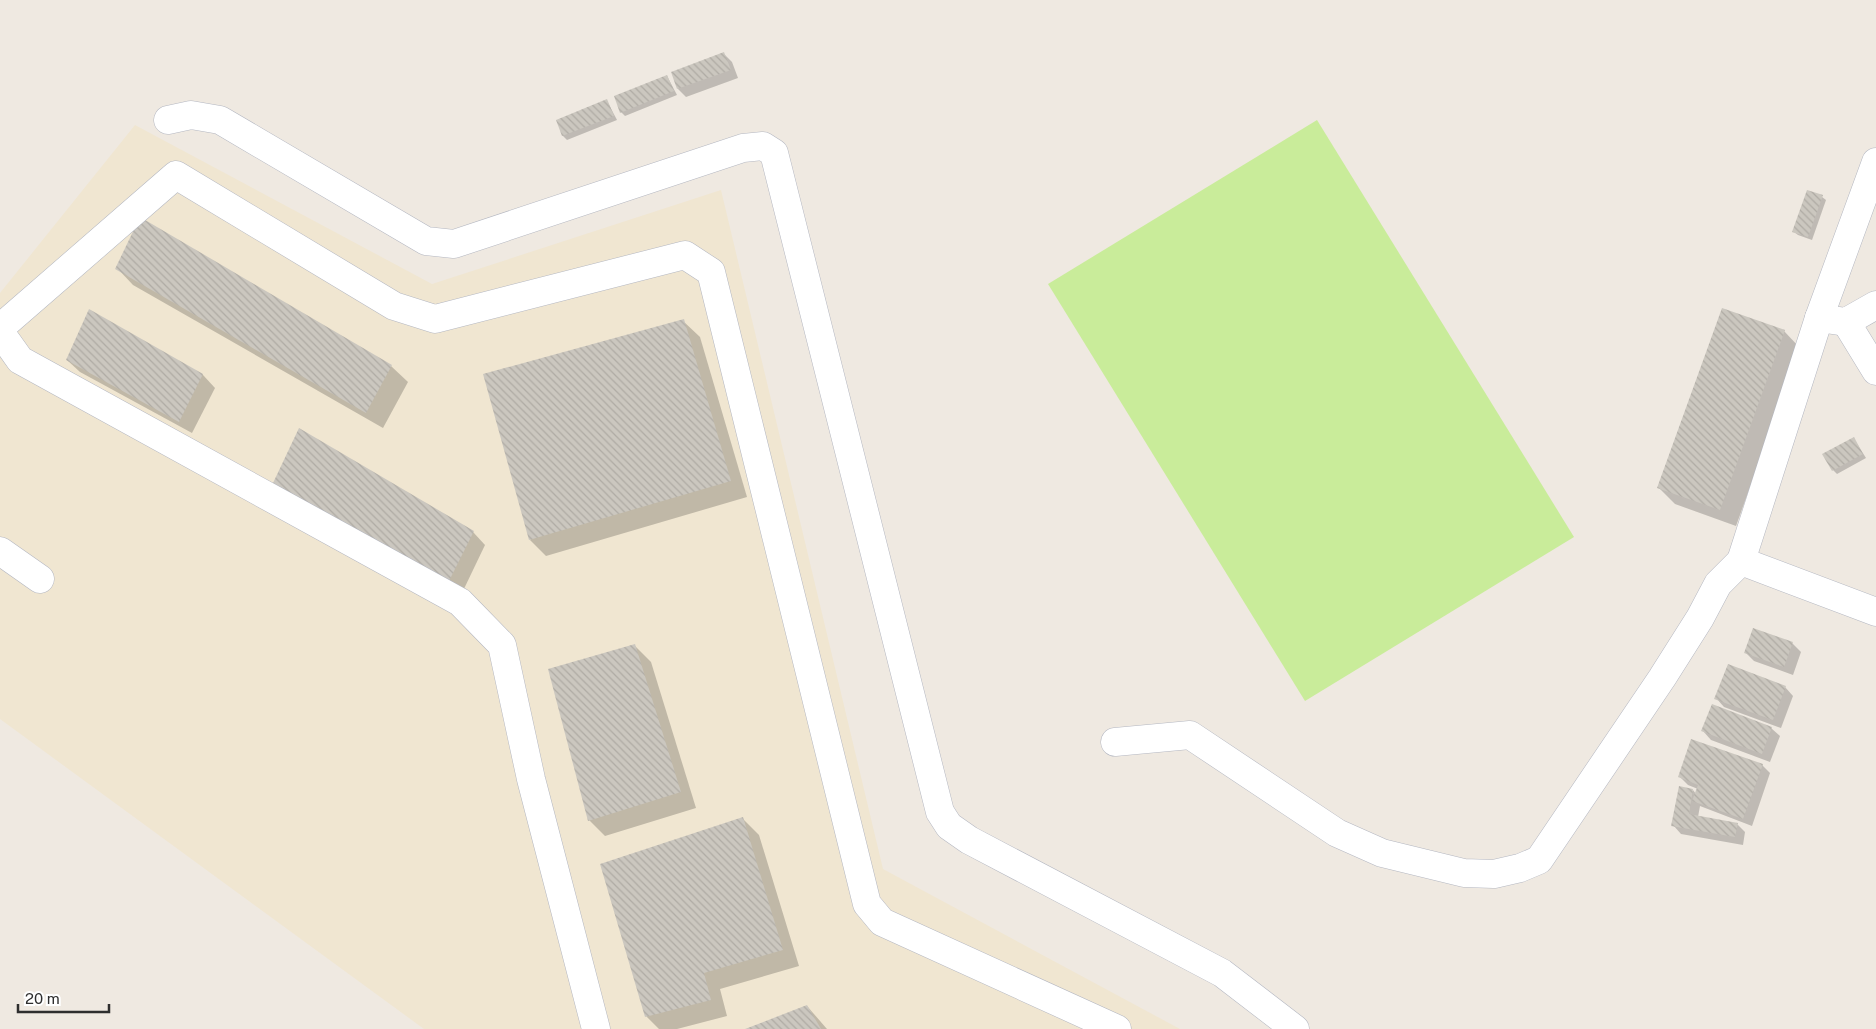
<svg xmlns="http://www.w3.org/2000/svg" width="1876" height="1029" viewBox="0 0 1876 1029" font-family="'Public Sans',sans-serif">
  <defs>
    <pattern id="building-back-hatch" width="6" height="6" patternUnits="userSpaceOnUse" patternTransform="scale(1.25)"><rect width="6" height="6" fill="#cbc7bf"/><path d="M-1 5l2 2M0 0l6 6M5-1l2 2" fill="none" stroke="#afaba4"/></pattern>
  </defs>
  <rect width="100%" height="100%" fill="#efe9e1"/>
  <polygon fill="#f0e6d1" points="135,125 432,284 721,190 883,869 1180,1029 424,1029 0,719 0,293"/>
  <polygon fill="#c9ec9a" points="1317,120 1574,537 1305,701 1048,284"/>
  <g fill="#0003">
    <polygon points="724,54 732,62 738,78 686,97 678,89 672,73"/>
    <polygon points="667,76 677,95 625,116 621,112"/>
    <polygon points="607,101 617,120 567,140 563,136 557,121"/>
    <polygon points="1822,197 1826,200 1812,240 1798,235 1794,232"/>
    <polygon points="117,268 391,366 408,382 383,428 133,285"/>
    <polygon points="90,311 203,375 215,388 192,433 80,372 67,360"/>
    <polygon points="683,321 700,337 747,497 546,556 530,540"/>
    <polygon points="1784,331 1800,348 1736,526 1675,504 1659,488"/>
    <polygon points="1854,439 1866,458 1837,474 1833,470"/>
    <polygon points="274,482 473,532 485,545 462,593 287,495"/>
    <polygon points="1792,643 1801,652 1793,675 1754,661 1745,652"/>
    <polygon points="634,645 651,662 696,808 605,836 589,820"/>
    <polygon points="1785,687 1793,696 1781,728 1724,707 1716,698"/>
    <polygon points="1771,728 1780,736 1770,762 1711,740 1703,731"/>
    <polygon points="1762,765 1770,773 1752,826 1700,806 1698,817 1737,824 1745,832 1743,845 1681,834 1673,825 1693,790 1696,794 1698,789 1688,785 1680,777"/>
    <polygon points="743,819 759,835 799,966 720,989 727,1016 677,1029 659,1029 646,1016"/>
    <polygon points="807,1006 827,1029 748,1029"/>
  </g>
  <g fill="url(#building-back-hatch)">
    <polygon points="724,52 731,70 677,89 671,72"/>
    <polygon points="667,75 674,91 620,113 614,96"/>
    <polygon points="607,99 614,116 562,136 556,120"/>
    <polygon points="1807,190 1823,195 1808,237 1792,232"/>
    <polygon points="140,217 392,365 366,413 115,269"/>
    <polygon points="1722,308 1785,330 1720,510 1657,488"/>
    <polygon points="89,309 203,374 179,422 66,360"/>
    <polygon points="684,319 731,481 529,540 483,374"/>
    <polygon points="299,428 474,531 449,581 273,483"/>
    <polygon points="1854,437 1863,454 1832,471 1822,454"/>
    <polygon points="1753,628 1793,642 1784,667 1744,653"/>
    <polygon points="635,644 681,792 588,821 548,669"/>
    <polygon points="1728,664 1786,686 1773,720 1714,699"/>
    <polygon points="1712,704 1772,727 1762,754 1701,731"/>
    <polygon points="1691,739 1763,764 1743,819 1692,801 1698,785 1678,777"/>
    <polygon points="1679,786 1693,789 1689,814 1738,823 1735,837 1671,826"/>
    <polygon points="743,817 783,950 704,973 711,1000 645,1017 600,864"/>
    <polygon points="807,1005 821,1029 745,1029"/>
  </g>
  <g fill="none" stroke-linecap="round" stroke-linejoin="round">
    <g stroke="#b4b7c1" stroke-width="29">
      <g id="minor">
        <polyline points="168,120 191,115 220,120 426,241 454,244 743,148 763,146 774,153 940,812 949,826 969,840 1222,973 1295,1029"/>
        <polyline points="1876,162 1819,318 1741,561 1876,612"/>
        <polyline points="1819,318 1846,322 1876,305"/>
        <polyline points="1846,322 1876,371"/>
        <polyline points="0,328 176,175 394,306 435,319 685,255 711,272 867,904 882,922 1117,1029"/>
        <polyline points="0,332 20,360 460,602 502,645 531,779 596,1029"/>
        <polyline points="0,551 40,579"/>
        <polyline points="1115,742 1190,735 1337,833 1382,853 1464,873 1494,874 1520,868 1539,860 1662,678 1700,618 1718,584 1741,561"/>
      </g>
    </g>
    <use href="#minor" stroke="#fff" stroke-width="28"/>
  </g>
  <path d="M18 1004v8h91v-8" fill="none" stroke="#2e2e2e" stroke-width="2.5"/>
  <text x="25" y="1004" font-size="15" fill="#2e2e2e" stroke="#ffffff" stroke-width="4" paint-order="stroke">20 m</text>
</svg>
